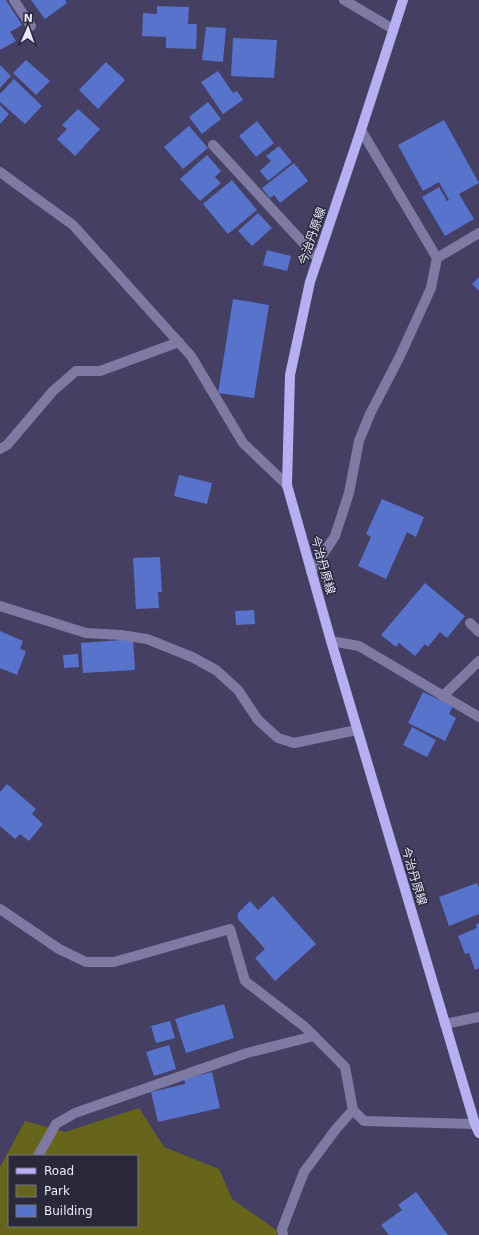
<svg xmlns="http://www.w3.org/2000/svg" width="479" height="1235" viewBox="0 0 479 1235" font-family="'DejaVu Sans','Noto Sans JP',sans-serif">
  <rect width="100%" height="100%" fill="#443f63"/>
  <path fill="#66651b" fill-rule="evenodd" d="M139,1108L164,1147L219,1169L232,1199L278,1231L276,1235H0V1167L25,1121L65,1132ZM9,1156H137V1226H9Z"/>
  <g fill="#5773cc">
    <polygon points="0,0 6,0 22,25 10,32 16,41 0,50"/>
    <polygon points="31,0 65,0 67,3 45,19"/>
    <polygon points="157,6 189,7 188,24 197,24 196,49 166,48 166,37 142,36 143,13 157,14"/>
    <polygon points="206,27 226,28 223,62 202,60"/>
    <polygon points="233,38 277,40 274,78 231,76"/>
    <polygon points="26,60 50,81 36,95 13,73"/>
    <polygon points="106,62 125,80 98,109 79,90"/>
    <polygon points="0,65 11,76 0,88"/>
    <polygon points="218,71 233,93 237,91 243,100 223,114 201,82"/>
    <polygon points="14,79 42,106 25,124 0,102 0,94"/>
    <polygon points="208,102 221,119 202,134 189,117"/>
    <polygon points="0,105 9,114 0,124"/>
    <polygon points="78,109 100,129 75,156 57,139 67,129 62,125"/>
    <polygon points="444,120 479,183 459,194 474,219 445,236 422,197 439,187 447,201 449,200 439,182 423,191 398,145"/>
    <polygon points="257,121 274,143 256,157 239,136"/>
    <polygon points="189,126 208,148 183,169 164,147"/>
    <polygon points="279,146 292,162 268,181 260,171 271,161 266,156"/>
    <polygon points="207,155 221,171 215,177 221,183 200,201 180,179"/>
    <polygon points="294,163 308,181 280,203 274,195 270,198 262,188"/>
    <polygon points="232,180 257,210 228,234 203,204"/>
    <polygon points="258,213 272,228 252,246 238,231"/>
    <polygon points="267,250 291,256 287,271 263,265"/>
    <polygon points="479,277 479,291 472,284"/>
    <polygon points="233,299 269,305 254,398 218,393"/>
    <polygon points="179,475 212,483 207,504 174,496"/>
    <polygon points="382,499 424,517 416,537 407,532 386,579 358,566 371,537 366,534"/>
    <polygon points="160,557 162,592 158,592 159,608 136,609 133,558"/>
    <polygon points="425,583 465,616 447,638 440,632 428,647 425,644 415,656 399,643 396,647 381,635"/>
    <polygon points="254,610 255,624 236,625 235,611"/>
    <polygon points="0,631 23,641 20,649 26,651 17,675 0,668"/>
    <polygon points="133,639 135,670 83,673 81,643"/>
    <polygon points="78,654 79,667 64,668 63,655"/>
    <polygon points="423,692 453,706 449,714 456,718 445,741 408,723"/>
    <polygon points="412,727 436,740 427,757 403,745"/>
    <polygon points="7,784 36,809 32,814 43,824 29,841 20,834 15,839 0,826 0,792"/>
    <polygon points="477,883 479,888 479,914 449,926 439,897"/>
    <polygon points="273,896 316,944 275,981 255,958 265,949 238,919 238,913 250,901 258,910"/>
    <polygon points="479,923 479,968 475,970 469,953 465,954 458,936 477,928 476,925"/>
    <polygon points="224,1004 234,1038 186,1053 175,1019"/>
    <polygon points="170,1021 175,1038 156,1043 151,1026"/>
    <polygon points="169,1045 176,1069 154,1076 146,1052"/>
    <polygon points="212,1072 220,1108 158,1122 151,1092 185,1084 184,1079"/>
    <polygon points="416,1192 448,1235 389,1235 381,1225 402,1210 398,1205"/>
  </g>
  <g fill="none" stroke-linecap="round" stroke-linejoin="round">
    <g stroke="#7e7aa4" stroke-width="10">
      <polyline points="14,0 31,26"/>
      <polyline points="344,0 393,29"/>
      <polyline points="361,130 437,258 479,233"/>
      <polyline points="213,145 318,259"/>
      <polyline points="0,172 73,225 191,356 243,443 287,485"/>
      <polyline points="0,449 7,445 53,391 76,371 100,371 179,342"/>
      <polyline points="311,572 335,536 349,493 359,441 370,414 400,356 431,288 437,258"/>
      <polyline points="0,606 86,633 121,635 147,639 192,657 216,670 238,690 258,720 278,738 294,743 357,730"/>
      <polyline points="470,623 479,632"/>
      <polyline points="331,641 359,646 479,717"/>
      <polyline points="443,696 479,661"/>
      <polyline points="0,909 59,949 86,962 114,962 230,929 245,981 305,1027 345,1067 353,1110 364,1121 475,1124"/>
      <polyline points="445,1024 479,1017"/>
      <polyline points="38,1156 56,1124 75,1113 247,1053 314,1036"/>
      <polyline points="283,1235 282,1229 304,1172 336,1129 353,1110"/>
    </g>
    <polyline stroke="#b6b0f3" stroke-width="10" points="403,0 361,130 310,282 290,375 287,485 331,641 475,1124 479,1133"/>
  </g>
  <g text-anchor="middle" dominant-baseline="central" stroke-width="3" stroke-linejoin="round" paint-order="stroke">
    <g font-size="12" fill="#e9e8fe" stroke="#2a2939">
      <text transform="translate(312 236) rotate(-71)">今治丹原線</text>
      <text transform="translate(323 565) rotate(74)">今治丹原線</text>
      <text transform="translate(414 876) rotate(73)">今治丹原線</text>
    </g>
  </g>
  <rect x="8" y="1155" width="130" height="72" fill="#2a2939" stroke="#767588"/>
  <rect x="16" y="1168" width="20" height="6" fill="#b6b0f3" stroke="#767588"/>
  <text x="44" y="1175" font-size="12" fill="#e9e8fe">Road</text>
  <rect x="16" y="1185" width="20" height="12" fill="#66651b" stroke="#767588"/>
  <text x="44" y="1195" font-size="12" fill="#e9e8fe">Park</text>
  <rect x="16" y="1205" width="20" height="12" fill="#5773cc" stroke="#767588"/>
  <text x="44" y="1215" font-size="12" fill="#e9e8fe">Building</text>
  <g transform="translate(28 28) rotate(2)" stroke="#2a2939" stroke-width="3" paint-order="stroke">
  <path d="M0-3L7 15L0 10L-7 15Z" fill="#e9e8fe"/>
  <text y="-6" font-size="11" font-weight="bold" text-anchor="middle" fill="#e9e8fe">N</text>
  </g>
</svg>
